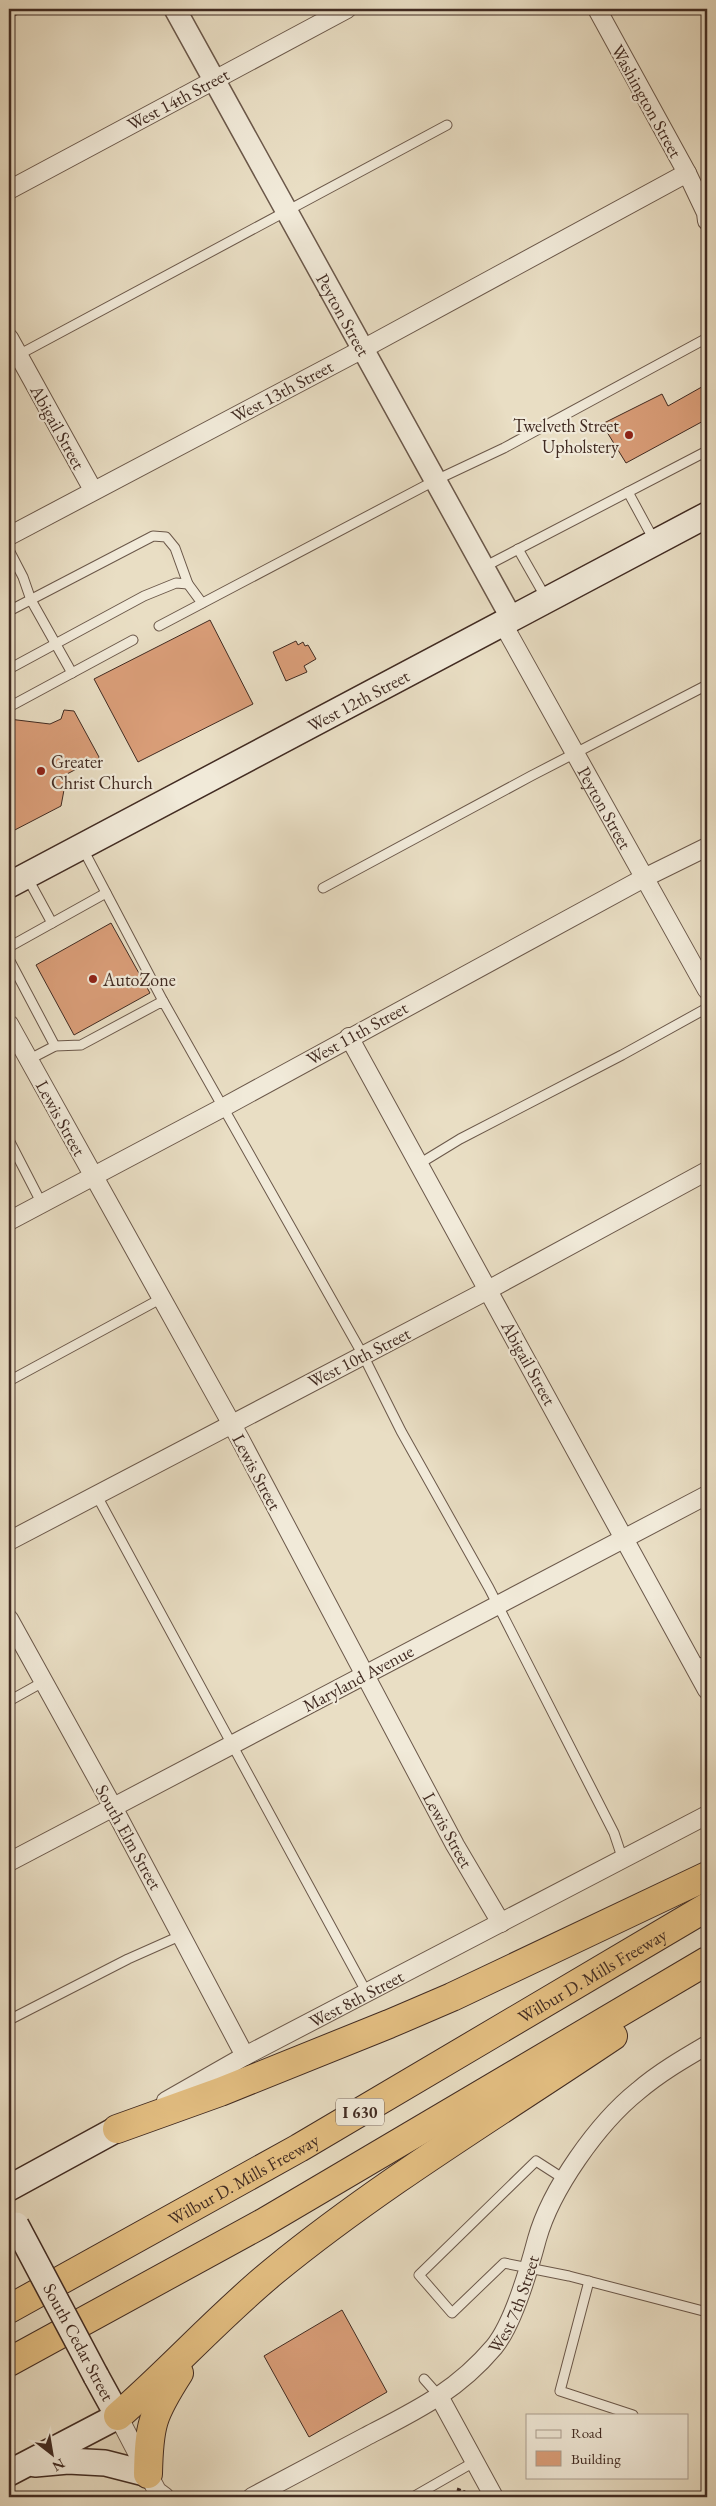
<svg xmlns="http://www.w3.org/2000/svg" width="716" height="2506" viewBox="0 0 716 2506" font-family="'EB Garamond',serif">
  <rect width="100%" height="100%" fill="#e9dec4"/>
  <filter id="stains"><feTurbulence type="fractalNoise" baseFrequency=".004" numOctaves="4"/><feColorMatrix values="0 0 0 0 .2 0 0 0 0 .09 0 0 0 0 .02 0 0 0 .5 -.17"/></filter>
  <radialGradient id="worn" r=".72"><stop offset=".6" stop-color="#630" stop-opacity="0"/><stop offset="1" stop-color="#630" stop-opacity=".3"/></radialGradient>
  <g fill="#da9e79" stroke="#412b22">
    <polygon points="707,384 707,419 626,463 602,424 662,394 668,406"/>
    <polygon points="210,620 253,704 138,762 94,679"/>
    <polygon points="296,641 298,645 303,642 305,646 308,645 316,659 304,666 307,672 286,681 273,652"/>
    <polygon points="64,710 74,711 99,757 96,768 86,764 67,774 61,806 9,833 9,719 50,724 61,719"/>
    <polygon points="111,923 150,993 74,1035 36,965"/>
    <polygon points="342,2310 387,2392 309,2437 264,2356"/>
  </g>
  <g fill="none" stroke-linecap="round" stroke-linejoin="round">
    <g stroke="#6b584a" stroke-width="11">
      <g id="service">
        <polyline points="9,13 17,9"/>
        <polyline points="9,360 447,125"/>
        <polyline points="628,492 654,540"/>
        <polyline points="518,549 546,598"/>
        <polyline points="9,550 23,577 31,600 72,673"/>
        <polyline points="484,567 707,451"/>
        <polyline points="9,611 153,536 166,537 175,548 188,584 202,603"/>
        <polyline points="159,626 436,480 504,448 707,338"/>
        <polyline points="9,669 144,596 176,583 188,584"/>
        <polyline points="9,707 133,640"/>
        <polyline points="83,849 163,1001"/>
        <polyline points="27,877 52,923"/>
        <polyline points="323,888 531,776 707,685"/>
        <polyline points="9,947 106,893"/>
        <polyline points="9,959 55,1046"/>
        <polyline points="28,1060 55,1046 81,1045 163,1001 363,1355 401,1431 489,1588 614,1833 623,1860"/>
        <polyline points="9,1140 42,1204"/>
        <polyline points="419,1164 460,1139 622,1055 707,1008"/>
        <polyline points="9,1381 162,1298"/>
        <polyline points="97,1496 367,1993"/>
        <polyline points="695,1666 707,1660"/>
        <polyline points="9,1701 43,1682"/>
        <polyline points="9,2020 128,1959 182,1935"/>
        <polyline points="564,2179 536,2161 419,2275 452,2313 504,2263 569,2276 707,2312"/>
        <polyline points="589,2281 560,2391 633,2415"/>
        <polyline points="424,2379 440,2397"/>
        <polyline points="413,2497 474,2462"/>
      </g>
    </g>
    <g stroke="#6b584a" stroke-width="20">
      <g id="minor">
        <polyline points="597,9 687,173 706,213 707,221"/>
        <polyline points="9,190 347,9"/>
        <polyline points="9,338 93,490"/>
        <polyline points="9,536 361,350 687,173"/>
        <path id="s1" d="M503,624L707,990"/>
        <polyline points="9,1024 240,1439 455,1845 501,1923"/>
        <polyline points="349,1037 707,1690"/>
        <polyline points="9,1221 222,1108 644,878 707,847"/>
        <polyline points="9,1541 488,1290 707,1171"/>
        <polyline points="9,1619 113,1807 245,2056"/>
        <polyline points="9,1862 707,1495"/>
        <path id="s2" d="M166,2101L245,2056L707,1815"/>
        <polyline points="440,2398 494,2497"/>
        <polyline points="118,2416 157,2491 165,2497"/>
        <path id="s3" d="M252,2497C289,2477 327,2457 365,2437C415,2411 456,2392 494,2347C513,2324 529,2269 537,2239C551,2189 598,2123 638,2091C659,2073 683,2059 707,2045"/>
      </g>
    </g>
    <g stroke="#6b584a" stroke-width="24">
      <g id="tertiary">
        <path id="s4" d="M175,9L512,619"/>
      </g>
    </g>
    <g stroke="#412b22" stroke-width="28">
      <g id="secondary">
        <path id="s5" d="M9,885L707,515"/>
        <polyline points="9,2188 117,2129"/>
        <polyline points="35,2464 68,2461 105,2463 148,2474"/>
        <polyline points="9,2473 118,2416 96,2376"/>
      </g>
    </g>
    <g stroke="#412b22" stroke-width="30">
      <g id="motorway">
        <polyline points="117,2129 220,2092 389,2024 452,1997 707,1876"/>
        <path id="s6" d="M9,2309L299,2148L707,1907"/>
        <polyline points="9,2362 263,2223 707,1961"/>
        <path d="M118,2416C172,2369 219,2316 274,2271C379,2185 500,2112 613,2036"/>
        <path d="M148,2474C149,2425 152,2415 179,2373"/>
      </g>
    </g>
    <polyline stroke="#412b22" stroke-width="3" stroke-dasharray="4 2.5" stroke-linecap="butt" points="457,2489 465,2492"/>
    <use href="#service" stroke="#f1ead9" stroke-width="9"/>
    <use href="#minor" stroke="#f1ead9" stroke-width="18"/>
    <use href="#tertiary" stroke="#f1ead9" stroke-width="21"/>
    <use href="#secondary" stroke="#f1ead9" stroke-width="25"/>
    <use href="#motorway" stroke="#e4bf82" stroke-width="28"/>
    <g stroke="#412b22" stroke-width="28" stroke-linecap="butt">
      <polyline id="secondary-bridge" points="16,2225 96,2376"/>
    </g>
    <use href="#secondary-bridge" stroke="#f1ead9" stroke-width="25"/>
  </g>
  <g fill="#8f2418" stroke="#f1ead9" stroke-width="2">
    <circle cx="629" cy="435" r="5"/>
    <circle cx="41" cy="771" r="5"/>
    <circle cx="93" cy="979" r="5"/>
  </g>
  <g text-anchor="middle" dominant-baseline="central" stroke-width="4.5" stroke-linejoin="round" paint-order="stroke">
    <rect fill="#f1ead9" stroke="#766459" stroke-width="1" x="336" y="2098.5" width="48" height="27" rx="4"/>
    <g font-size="16" font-weight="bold" fill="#412b22">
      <text x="360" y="2112">I 630</text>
    </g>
    <g font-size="18" fill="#412b22" stroke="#f1ead9">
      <text transform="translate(178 99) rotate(-28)">West 14th Street</text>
      <text transform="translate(647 101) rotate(61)">Washington Street</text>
      <text stroke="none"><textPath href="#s4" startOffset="349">Peyton Street</textPath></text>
      <text transform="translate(282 391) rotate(-28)">West 13th Street</text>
      <text transform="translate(58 427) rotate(61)">Abigail Street</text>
      <text stroke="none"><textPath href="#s5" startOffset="395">West 12th Street</textPath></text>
      <text stroke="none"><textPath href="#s1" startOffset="210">Peyton Street</textPath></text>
      <text transform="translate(357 1033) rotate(-29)">West 11th Street</text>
      <text transform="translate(61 1118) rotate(61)">Lewis Street</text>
      <text transform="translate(359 1357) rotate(-27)">West 10th Street</text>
      <text transform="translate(529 1363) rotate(61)">Abigail Street</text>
      <text transform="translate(257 1472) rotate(62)">Lewis Street</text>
      <text transform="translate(358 1678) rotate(-28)">Maryland Avenue</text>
      <text transform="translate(448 1830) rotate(61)">Lewis Street</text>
      <text transform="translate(129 1837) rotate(61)">South Elm Street</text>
      <text stroke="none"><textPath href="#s6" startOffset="672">Wilbur D. Mills Freeway</textPath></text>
      <text stroke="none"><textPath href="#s2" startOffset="216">West 8th Street</textPath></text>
      <text stroke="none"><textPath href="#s6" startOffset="268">Wilbur D. Mills Freeway</textPath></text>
      <text stroke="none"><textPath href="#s3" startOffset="334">West 7th Street</textPath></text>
      <text transform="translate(79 2342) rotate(62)">South Cedar Street</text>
    </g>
    <g font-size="18" fill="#412b22" stroke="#f1ead9" text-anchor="start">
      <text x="619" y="425" text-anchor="end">Twelveth Street<tspan x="619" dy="21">Upholstery</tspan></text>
      <text x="51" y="761">Greater<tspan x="51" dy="21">Christ Church</tspan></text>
      <text x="103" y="979">AutoZone</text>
    </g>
  </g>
  <rect width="716" height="2506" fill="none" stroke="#e9dec4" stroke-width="30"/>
  <rect x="10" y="10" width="696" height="2486" fill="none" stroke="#412b22" stroke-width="2.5"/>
  <rect x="15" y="15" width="686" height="2476" fill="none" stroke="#412b22"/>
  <rect x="526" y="2414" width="162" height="65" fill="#f1ead9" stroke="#ab9e90"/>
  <rect x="536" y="2430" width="25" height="8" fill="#f1ead9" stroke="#ab9e90"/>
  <text x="571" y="2438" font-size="15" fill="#412b22">Road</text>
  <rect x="536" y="2451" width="25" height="15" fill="#da9e79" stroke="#ab9e90"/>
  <text x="571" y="2464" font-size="15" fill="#412b22">Building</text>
  <g transform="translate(52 2454) rotate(149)" stroke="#f1ead9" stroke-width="4" paint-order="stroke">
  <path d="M0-4L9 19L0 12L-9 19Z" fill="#412b22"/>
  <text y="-8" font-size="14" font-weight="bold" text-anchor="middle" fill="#412b22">N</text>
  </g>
  <rect width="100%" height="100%" filter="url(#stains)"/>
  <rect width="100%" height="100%" fill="url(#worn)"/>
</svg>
